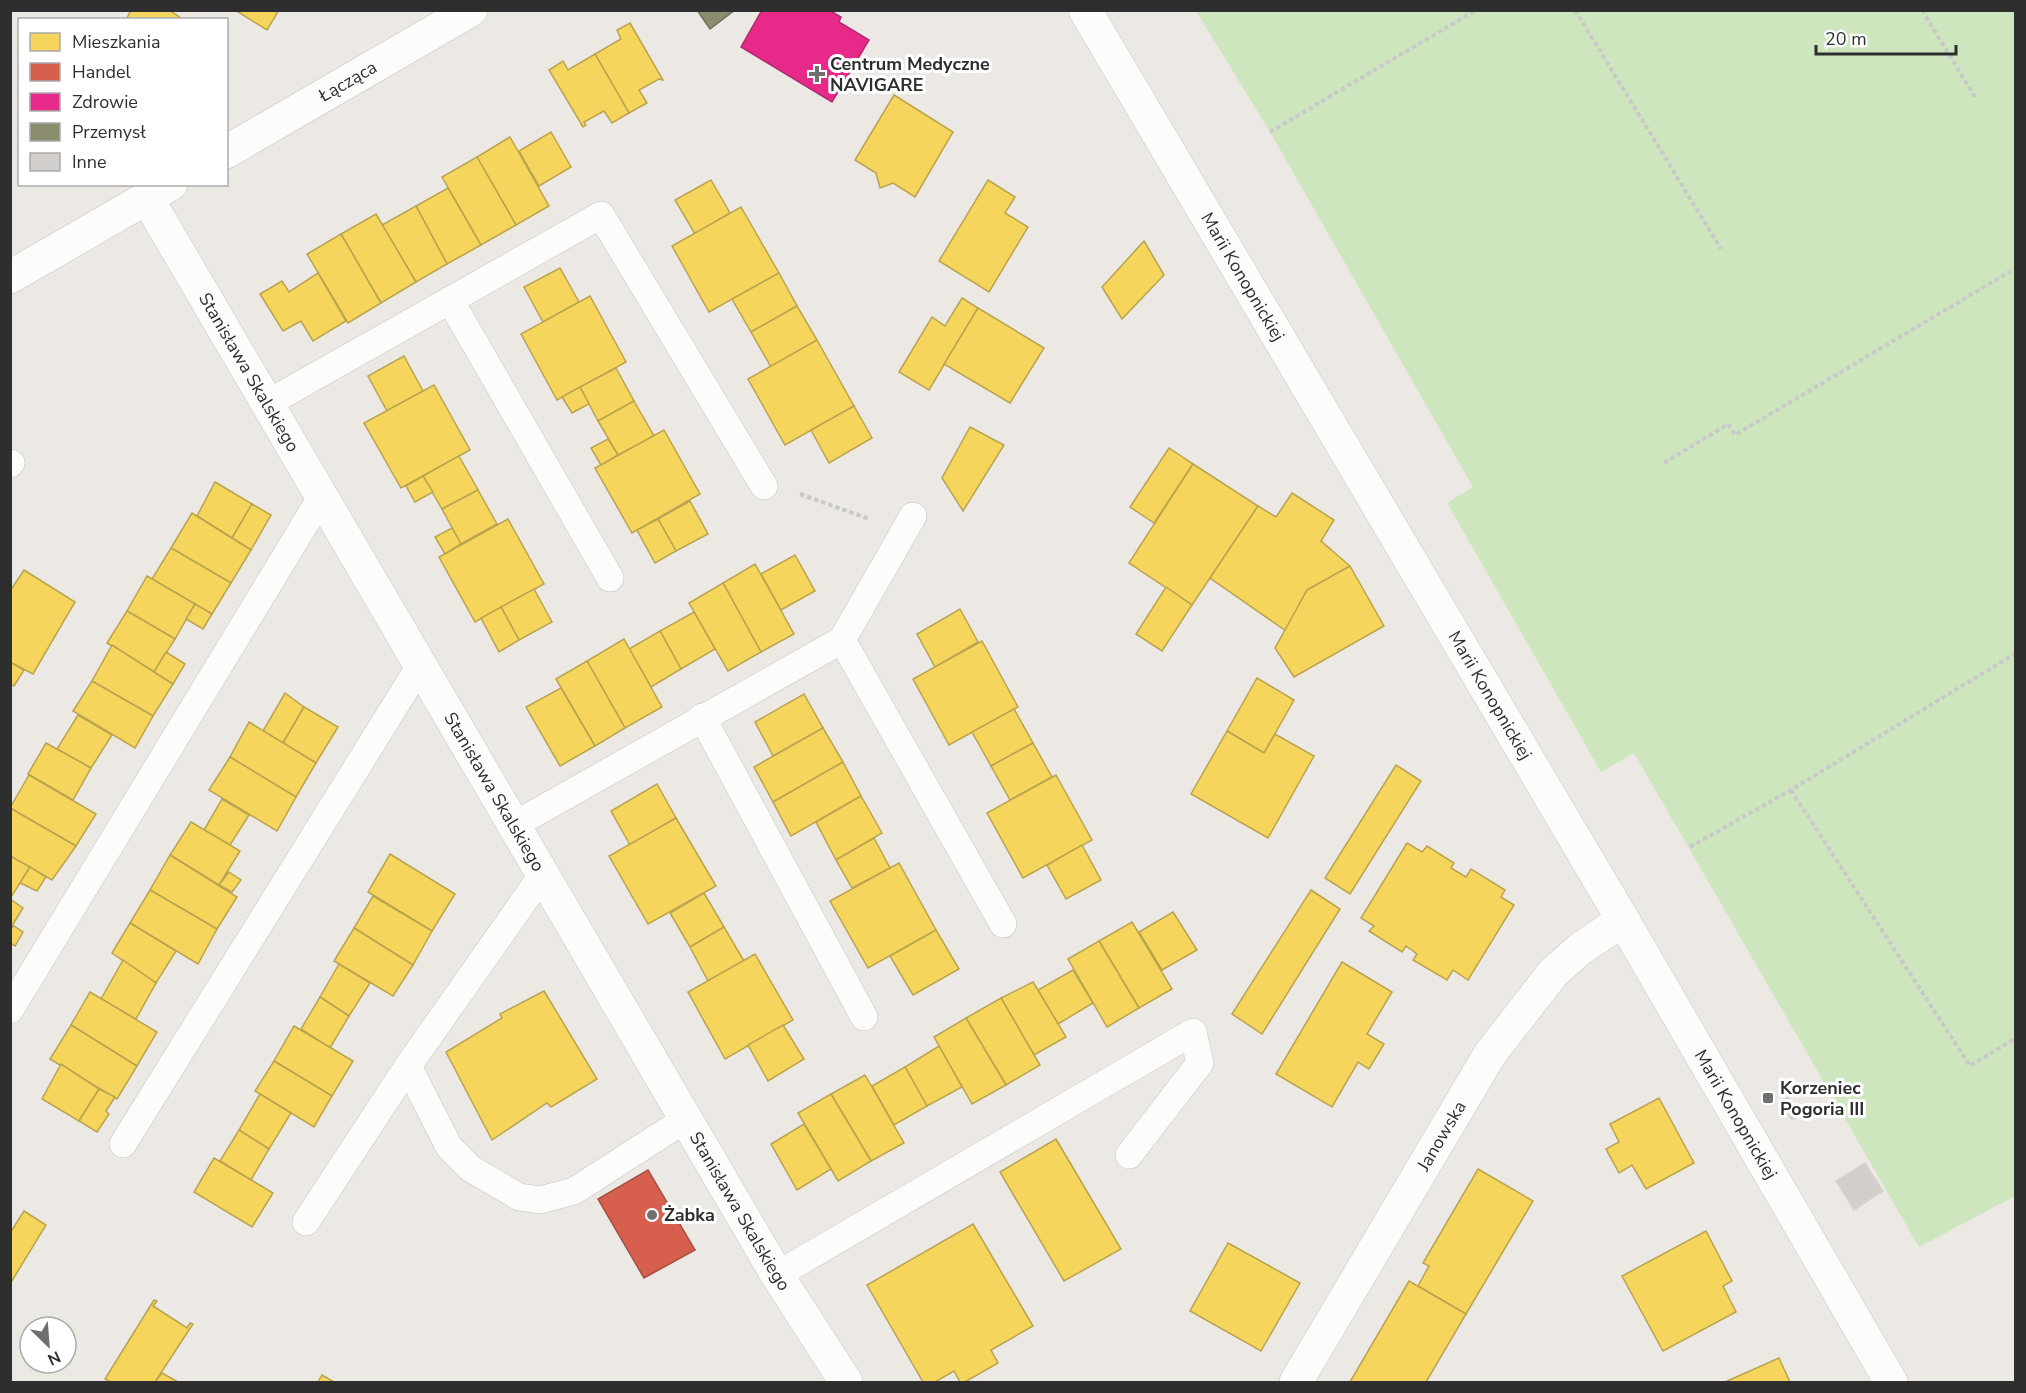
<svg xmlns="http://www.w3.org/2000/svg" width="2026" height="1393" viewBox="0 0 2026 1393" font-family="'Nunito Sans',sans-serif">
  <rect width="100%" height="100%" fill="#ece8e4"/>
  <polygon fill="#cee6be" points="1196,11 2015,11 2015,1196 1919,1247 1634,753 1601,772 1447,503 1473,487 1270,132"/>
  <g fill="#f6d55c" stroke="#baa34e" stroke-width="1.5">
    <polygon points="131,10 169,10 184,20 126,20"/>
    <polygon points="235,10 279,10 267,30"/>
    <polygon points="630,23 663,80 659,79 639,90 647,103 629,113 595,54 621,39 617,30"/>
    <polygon points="595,54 629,113 612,123 604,111 584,122 586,125 583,127 549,70 563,61 568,70"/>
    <polygon points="894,95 953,132 915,197 893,183 880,188 876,173 855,160"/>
    <polygon points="551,132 571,167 539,186 519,151"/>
    <polygon points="510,137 549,206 516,225 477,157"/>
    <polygon points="477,157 516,225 481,245 442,177"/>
    <polygon points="711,180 730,213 695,234 675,200"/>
    <polygon points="988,180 1015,197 1005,213 1028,227 989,292 939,261"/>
    <polygon points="448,188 481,245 447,264 416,206"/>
    <polygon points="416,206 447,264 416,282 382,225"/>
    <polygon points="741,207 779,273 709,312 672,246"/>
    <polygon points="376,214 416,282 381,303 341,234"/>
    <polygon points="341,234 381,303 348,323 307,254"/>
    <polygon points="1144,241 1164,275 1122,319 1102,287"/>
    <polygon points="560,268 579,302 543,322 524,287"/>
    <polygon points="318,273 346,321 313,341 301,321 283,331 260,294 282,281 289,292"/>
    <polygon points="779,273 797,306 751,332 732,299"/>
    <polygon points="590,296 626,362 557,400 521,334"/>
    <polygon points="962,298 978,308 929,390 899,372 932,317 945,326"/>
    <polygon points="797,306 817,340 771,367 751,332"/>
    <polygon points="978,308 1044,348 1010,403 944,364"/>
    <polygon points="817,340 854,406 785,445 748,379"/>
    <polygon points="404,356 423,391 387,411 368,376"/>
    <polygon points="616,368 634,401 598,421 580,387"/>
    <polygon points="434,385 470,450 401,488 364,423"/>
    <polygon points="580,387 589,404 572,413 562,397"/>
    <polygon points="634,401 654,436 618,455 598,421"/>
    <polygon points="854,406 872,438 829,463 811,430"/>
    <polygon points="970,427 1004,445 963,511 942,478"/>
    <polygon points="664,430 700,494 632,533 595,468"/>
    <polygon points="608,439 618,455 601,465 591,448"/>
    <polygon points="1169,448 1193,464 1154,523 1130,507"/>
    <polygon points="459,456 478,490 442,509 423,476"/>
    <polygon points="1193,464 1258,506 1192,605 1129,563"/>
    <polygon points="423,476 433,492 415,502 406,486"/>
    <polygon points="215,482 252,504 232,538 197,516"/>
    <polygon points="478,490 497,524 461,544 442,509"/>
    <polygon points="1292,493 1334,520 1321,541 1350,566 1307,590 1286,631 1210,578 1258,506 1276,517"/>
    <polygon points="690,501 708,534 676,551 658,519"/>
    <polygon points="252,504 271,515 251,550 232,538"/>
    <polygon points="192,513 251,550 231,583 171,548"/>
    <polygon points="508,519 544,584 475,622 439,557"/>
    <polygon points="658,519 676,551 655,563 637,530"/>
    <polygon points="452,528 461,544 445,554 435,537"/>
    <polygon points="171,548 231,583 212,614 152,579"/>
    <polygon points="795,555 815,591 781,610 761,574"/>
    <polygon points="755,564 794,634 761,652 723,583"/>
    <polygon points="1350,566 1384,626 1294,677 1275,648 1307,590"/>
    <polygon points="24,570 75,602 33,674 10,662 10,591"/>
    <polygon points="147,576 195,604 175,639 127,611"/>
    <polygon points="723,583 761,652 728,671 689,603"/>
    <polygon points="1166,587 1192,605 1162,651 1136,634"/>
    <polygon points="534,589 552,622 519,640 501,607"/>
    <polygon points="195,604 212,614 203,629 186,619"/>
    <polygon points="501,607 519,640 499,652 481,618"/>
    <polygon points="960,609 978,642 935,667 917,634"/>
    <polygon points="127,611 175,639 154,672 107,643"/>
    <polygon points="694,612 715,649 681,669 660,631"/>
    <polygon points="660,631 681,669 651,687 629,649"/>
    <polygon points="624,639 662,707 625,728 587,661"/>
    <polygon points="982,641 1018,707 949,745 913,679"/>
    <polygon points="112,645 173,684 153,716 92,681"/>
    <polygon points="166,652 185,664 173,684 154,672"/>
    <polygon points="587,661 625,728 595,746 556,679"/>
    <polygon points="10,662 24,670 14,686 10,684"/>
    <polygon points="1257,678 1294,700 1264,753 1227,731"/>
    <polygon points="92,681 153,716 135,748 73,711"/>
    <polygon points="561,688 595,746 560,766 526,707"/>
    <polygon points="285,693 304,707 283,743 263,731"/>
    <polygon points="804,694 823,728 773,756 755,722"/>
    <polygon points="304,707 338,727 316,763 283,743"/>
    <polygon points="1014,709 1033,743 991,766 972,732"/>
    <polygon points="78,715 112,735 91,768 57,749"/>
    <polygon points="249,722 316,763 296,797 230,757"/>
    <polygon points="823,728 843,762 773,802 754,767"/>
    <polygon points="1227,731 1264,753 1275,734 1314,756 1268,838 1191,794"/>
    <polygon points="46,743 91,768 73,800 28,774"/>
    <polygon points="1033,743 1052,777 1010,800 991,766"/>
    <polygon points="230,757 296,797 277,831 209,790"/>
    <polygon points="843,762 861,796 791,836 773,802"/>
    <polygon points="1396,765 1421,781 1350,894 1325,878"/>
    <polygon points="29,775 96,814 76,846 10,808"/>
    <polygon points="1056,775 1092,840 1023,878 987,813"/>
    <polygon points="657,784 676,818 630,845 611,811"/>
    <polygon points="861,796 882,833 836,860 816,822"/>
    <polygon points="222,799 249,815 230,845 204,830"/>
    <polygon points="10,808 76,846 52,880 10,856"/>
    <polygon points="676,818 716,886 648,924 609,856"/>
    <polygon points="191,822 240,851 219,885 170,855"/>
    <polygon points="874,838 890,868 852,888 836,860"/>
    <polygon points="1407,843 1422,852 1427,846 1454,863 1451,868 1466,877 1471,869 1505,890 1501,897 1514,905 1468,980 1453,970 1447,980 1413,960 1417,954 1406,946 1402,952 1369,931 1374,926 1361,918"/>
    <polygon points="1082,845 1101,880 1066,899 1047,865"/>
    <polygon points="390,854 455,894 432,931 368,892"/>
    <polygon points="170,855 237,897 217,929 150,890"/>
    <polygon points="10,856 30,867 10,899"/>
    <polygon points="899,863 936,930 868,968 830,901"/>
    <polygon points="30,867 46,877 37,891 20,883"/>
    <polygon points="229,872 241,880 232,892 219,885"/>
    <polygon points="150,890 217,929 198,964 130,923"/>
    <polygon points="1311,890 1340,909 1262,1034 1232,1014"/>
    <polygon points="704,893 724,927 690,947 670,913"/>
    <polygon points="373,896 432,931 413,965 354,928"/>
    <polygon points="10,899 23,908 10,929"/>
    <polygon points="1173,912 1197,950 1162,970 1139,932"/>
    <polygon points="1132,922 1172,989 1139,1008 1099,941"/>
    <polygon points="130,923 176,951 156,983 112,953"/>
    <polygon points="14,926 23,932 15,946 10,943 10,929"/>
    <polygon points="724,927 744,961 708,981 690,947"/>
    <polygon points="354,928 413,965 393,996 334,961"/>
    <polygon points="936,930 959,969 913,995 890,956"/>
    <polygon points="1099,941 1139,1008 1107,1027 1068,959"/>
    <polygon points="755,954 793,1020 725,1059 688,992"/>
    <polygon points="123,960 156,983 136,1019 101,999"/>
    <polygon points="1342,962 1392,992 1367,1034 1384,1044 1369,1069 1358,1062 1332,1107 1276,1074"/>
    <polygon points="339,964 370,983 349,1016 320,997"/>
    <polygon points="1073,970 1093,1003 1058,1024 1038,990"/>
    <polygon points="1033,982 1066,1037 1034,1055 1001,998"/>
    <polygon points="544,991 597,1079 551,1107 547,1103 492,1140 446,1052 502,1018 500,1014"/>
    <polygon points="90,992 157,1032 137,1066 71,1025"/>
    <polygon points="320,997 349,1016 330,1048 301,1029"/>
    <polygon points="1001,998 1040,1065 1006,1085 966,1018"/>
    <polygon points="966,1018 1006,1085 972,1104 934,1037"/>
    <polygon points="71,1025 137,1066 117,1099 50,1059"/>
    <polygon points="783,1025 804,1059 768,1081 748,1045"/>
    <polygon points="294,1026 353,1061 332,1096 274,1061"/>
    <polygon points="939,1046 962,1087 927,1106 905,1067"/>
    <polygon points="274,1061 332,1096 314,1127 255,1091"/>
    <polygon points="61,1064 99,1089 79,1121 42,1099"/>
    <polygon points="905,1067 927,1106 894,1125 872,1086"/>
    <polygon points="865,1075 904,1143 871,1161 831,1094"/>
    <polygon points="99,1089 115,1097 106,1111 109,1114 97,1132 79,1121"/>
    <polygon points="260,1094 291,1113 269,1149 239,1130"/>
    <polygon points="831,1094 871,1161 838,1181 798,1113"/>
    <polygon points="1659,1098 1694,1163 1646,1189 1632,1165 1619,1173 1606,1149 1619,1142 1610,1124"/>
    <polygon points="804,1124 831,1169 797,1190 771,1144"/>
    <polygon points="239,1130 269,1149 251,1180 220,1161"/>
    <polygon points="1056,1139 1121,1249 1064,1281 1000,1172"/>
    <polygon points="214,1158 273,1193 252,1227 194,1192"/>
    <polygon points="1478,1169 1533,1201 1466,1314 1418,1286 1429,1266 1423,1263"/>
    <polygon points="24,1211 46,1225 10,1284 10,1233"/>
    <polygon points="973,1224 1033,1326 991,1350 998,1363 965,1382 960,1382 954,1371 935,1382 923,1382 867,1285"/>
    <polygon points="1706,1231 1732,1281 1723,1286 1736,1312 1663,1351 1622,1276"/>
    <polygon points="1228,1243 1300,1283 1261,1351 1190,1311"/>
    <polygon points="1409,1281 1466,1314 1426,1382 1350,1382"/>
    <polygon points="154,1300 157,1301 153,1306 187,1328 190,1323 193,1324 155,1382 111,1382 105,1379"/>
    <polygon points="1779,1358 1790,1382 1725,1382"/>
    <polygon points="162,1373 178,1382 155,1382"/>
    <polygon points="322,1375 334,1382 318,1382"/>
  </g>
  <polygon fill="#d6604d" stroke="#a45144" stroke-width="1.5" points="648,1170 695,1250 644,1278 598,1199"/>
  <polygon fill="#e7298a" stroke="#b02a6e" stroke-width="1.5" points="762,10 829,10 841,17 839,22 869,40 832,102 741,47"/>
  <polygon fill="#8c8c6e" stroke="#70705b" stroke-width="1.5" points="697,10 735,10 710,29"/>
  <g fill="#d1cecb" stroke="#d7d4d0" stroke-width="1.5">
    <polygon points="1788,1097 1800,1116 1792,1120 1781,1101"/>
    <polygon points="1865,1163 1883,1191 1854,1210 1836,1181"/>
  </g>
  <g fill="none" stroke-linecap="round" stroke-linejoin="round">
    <g stroke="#c5c4c5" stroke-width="28">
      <g id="lane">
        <polyline points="450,300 610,578"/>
        <polyline points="268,403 601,215 764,486"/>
        <polyline points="10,464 11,463"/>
        <polyline points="842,640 1003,924"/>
        <polyline points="702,717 864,1017"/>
        <polyline points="514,825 842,640 913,516"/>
        <polyline points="543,874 408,1066 449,1147 470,1168 519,1197 540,1200 574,1191 686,1119"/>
        <polyline points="10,1010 322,496"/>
        <polyline points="123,1144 421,664"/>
        <polyline points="306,1222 408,1066"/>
        <polyline points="777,1275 1193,1032 1200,1063 1129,1155"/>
      </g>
    </g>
    <g stroke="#c5c4c5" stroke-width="34">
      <g id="street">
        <path id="s1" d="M1085,10L1623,920L1891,1382"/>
        <path id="s2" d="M226,152L471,10"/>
        <path id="s3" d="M147,198L777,1275L846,1382"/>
        <polyline points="10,277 171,184"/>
        <path id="s4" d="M1296,1382L1490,1054L1553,973L1580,949L1623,920"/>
      </g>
    </g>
    <g stroke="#c9c9c8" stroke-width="4" stroke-dasharray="4.5 3" stroke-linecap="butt">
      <polyline points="1575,10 1721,249"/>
      <polyline points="1922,10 1976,99"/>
      <polyline points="1270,132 1476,10"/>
      <polyline points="1664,463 1728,424 1735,435 2016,268"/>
      <polyline points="800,494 869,519"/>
      <polyline points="1791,790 1970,1066 2016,1038"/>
      <polyline points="1690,847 1791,790 2016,653"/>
    </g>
    <use href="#lane" stroke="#fcfcfb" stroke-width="27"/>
    <use href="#street" stroke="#fcfcfb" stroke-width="33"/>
  </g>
  <g fill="#706f6e" stroke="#fff" stroke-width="2">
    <path d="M814 65h6v6h6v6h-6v6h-6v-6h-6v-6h6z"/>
    <rect x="1762" y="1092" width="12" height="12" rx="3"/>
    <circle cx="652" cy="1215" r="6"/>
  </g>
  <g text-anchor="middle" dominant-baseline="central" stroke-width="6" stroke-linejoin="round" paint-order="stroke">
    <g font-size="18" font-weight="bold" fill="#2e2e2e" stroke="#fff" text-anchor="start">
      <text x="830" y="64">Centrum Medyczne<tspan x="830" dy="21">NAVIGARE</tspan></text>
      <text x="1780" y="1088">Korzeniec<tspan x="1780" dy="21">Pogoria III</tspan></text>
      <text x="664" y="1215">Żabka</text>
    </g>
    <g font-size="18" fill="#2e2e2e" stroke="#fff">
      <text stroke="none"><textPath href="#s2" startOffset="141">Łącząca</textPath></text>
      <text stroke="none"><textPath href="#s1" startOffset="310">Marii Konopnickiej</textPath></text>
      <text stroke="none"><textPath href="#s3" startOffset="202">Stanisława Skalskiego</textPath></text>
      <text stroke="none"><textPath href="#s1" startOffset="796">Marii Konopnickiej</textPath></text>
      <text stroke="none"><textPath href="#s3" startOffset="688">Stanisława Skalskiego</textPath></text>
      <text stroke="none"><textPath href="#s1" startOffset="1282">Marii Konopnickiej</textPath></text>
      <text stroke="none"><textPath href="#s4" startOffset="286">Janowska</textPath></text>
      <text stroke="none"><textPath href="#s3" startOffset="1174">Stanisława Skalskiego</textPath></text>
    </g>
  </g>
  <rect width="2026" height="1393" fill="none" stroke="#2e2e2e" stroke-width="24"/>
  <rect x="18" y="18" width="210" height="168" fill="#ffffff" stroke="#ababab" stroke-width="1.5"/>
  <rect x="30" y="33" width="30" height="18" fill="#f6d55c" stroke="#ababab" stroke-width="1.5"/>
  <text x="72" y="48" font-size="18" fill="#2e2e2e">Mieszkania</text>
  <rect x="30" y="63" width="30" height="18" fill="#d6604d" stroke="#ababab" stroke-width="1.5"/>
  <text x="72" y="78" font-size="18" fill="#2e2e2e">Handel</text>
  <rect x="30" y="93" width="30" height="18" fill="#e7298a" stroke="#ababab" stroke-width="1.5"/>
  <text x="72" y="108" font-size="18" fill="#2e2e2e">Zdrowie</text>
  <rect x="30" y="123" width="30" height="18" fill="#8c8c6e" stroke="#ababab" stroke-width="1.5"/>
  <text x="72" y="138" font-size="18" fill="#2e2e2e">Przemysł</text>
  <rect x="30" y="153" width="30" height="18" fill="#d1cecb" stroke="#ababab" stroke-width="1.5"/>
  <text x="72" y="168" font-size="18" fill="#2e2e2e">Inne</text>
  <g transform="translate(48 1345) rotate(155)"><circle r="28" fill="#ffffff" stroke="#ababab" stroke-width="1.5"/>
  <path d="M0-4.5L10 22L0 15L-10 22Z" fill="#706f6e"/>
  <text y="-9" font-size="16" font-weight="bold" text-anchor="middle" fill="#2e2e2e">N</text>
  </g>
  <path d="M1816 45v9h140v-9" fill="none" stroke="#2e2e2e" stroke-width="3"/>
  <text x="1825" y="45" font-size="18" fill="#2e2e2e" stroke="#ffffff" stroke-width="4.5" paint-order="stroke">20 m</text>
</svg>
